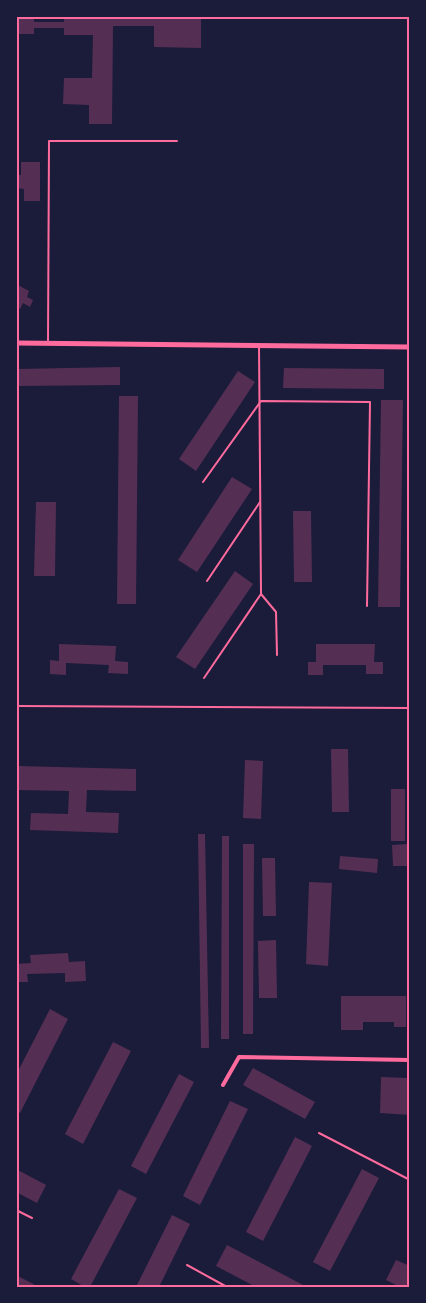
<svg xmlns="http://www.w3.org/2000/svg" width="426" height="1303" viewBox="0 0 426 1303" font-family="Barlow,sans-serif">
  <rect width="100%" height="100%" fill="#1b1b3a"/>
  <g fill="#542f53">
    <polygon points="16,16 34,16 34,22 64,22 64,16 153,18 153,16 201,16 201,48 154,47 154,26 113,26 112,124 89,124 89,105 63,104 64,78 92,78 93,35 64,35 64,28 34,28 34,34 16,34"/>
    <polygon points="21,162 40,162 40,201 24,201 24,189 16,188 16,175 21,175"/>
    <polygon points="16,284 29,291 27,297 33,300 30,307 23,303 20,309 16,307"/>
    <polygon points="120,367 120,385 16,386 16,369"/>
    <polygon points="284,368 384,369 384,389 283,388"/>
    <polygon points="238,371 255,382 196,471 179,459"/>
    <polygon points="119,396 138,396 136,604 117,604"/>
    <polygon points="381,400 403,400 400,607 378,607"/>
    <polygon points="232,477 252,489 197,572 178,560"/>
    <polygon points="36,502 56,502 55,576 34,576"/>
    <polygon points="293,511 311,511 312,582 294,582"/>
    <polygon points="235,571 253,584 195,669 176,657"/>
    <polygon points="59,644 116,646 115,661 128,662 128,674 108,673 109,665 66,663 66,675 50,674 50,660 59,661"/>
    <polygon points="316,644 375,644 374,662 383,662 383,674 366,674 366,665 323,665 323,675 308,675 308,662 316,662"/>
    <polygon points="331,749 348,749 349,812 332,812"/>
    <polygon points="245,760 263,761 261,819 243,818"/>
    <polygon points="17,766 136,769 136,791 87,790 86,812 119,813 118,833 30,830 31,813 68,814 69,791 17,790"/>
    <rect x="391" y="789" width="14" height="52"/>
    <polygon points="198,834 205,834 209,1048 201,1048"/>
    <polygon points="222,836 229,836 229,1039 221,1039"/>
    <polygon points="243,844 254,844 253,1034 243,1034"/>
    <polygon points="407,844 409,866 393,866 392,845"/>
    <polygon points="340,856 378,859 377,873 339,869"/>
    <polygon points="262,858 275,858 276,916 263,916"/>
    <polygon points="309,882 332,883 328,966 306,964"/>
    <polygon points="276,940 277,998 259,998 258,941"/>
    <polygon points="68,953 69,962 85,961 86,981 65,982 65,973 27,974 28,982 16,982 16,964 31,963 30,955"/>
    <polygon points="341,996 406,996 406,1027 394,1027 394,1022 363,1022 363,1030 341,1030"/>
    <polygon points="50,1009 68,1019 20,1113 16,1111 16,1075"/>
    <polygon points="113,1042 131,1051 83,1144 65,1134"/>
    <polygon points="253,1068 315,1102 305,1119 243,1085"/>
    <polygon points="179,1074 194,1082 146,1174 131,1166"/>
    <polygon points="381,1077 410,1078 410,1115 380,1113"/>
    <polygon points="230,1101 248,1109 200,1205 183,1196"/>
    <polygon points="295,1137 312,1146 263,1241 246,1232"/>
    <polygon points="16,1169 46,1185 37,1203 16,1192"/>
    <polygon points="362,1169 379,1178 330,1271 313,1262"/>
    <polygon points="119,1189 137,1198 90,1287 85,1287 71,1279"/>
    <polygon points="172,1215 190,1224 159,1287 136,1287"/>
    <polygon points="227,1245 307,1287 256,1287 216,1266"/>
    <polygon points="396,1260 410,1266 410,1283 408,1282 406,1287 400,1287 386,1280"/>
    <polygon points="16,1275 39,1287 16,1287"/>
  </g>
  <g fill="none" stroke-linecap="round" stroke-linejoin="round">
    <polyline stroke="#ff6b9d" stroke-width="2" points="16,706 410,708"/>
    <g stroke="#ff6b9d" stroke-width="2">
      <polyline points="48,343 49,141 177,141"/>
      <polyline points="203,482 261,401 370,402 367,606"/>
      <polyline points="207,581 260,502"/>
      <polyline points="261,594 276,612 277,655"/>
      <polyline points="204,678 261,594 259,345"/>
      <polyline points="319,1133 410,1180"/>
      <polyline points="16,1210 32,1218"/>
      <polyline points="187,1265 227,1287"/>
    </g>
    <polyline stroke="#ff6b9d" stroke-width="4" points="223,1085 239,1057 410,1060"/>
    <polyline stroke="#ff6b9d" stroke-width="5" points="16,343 410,347"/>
  </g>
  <rect width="426" height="1303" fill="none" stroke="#1b1b3a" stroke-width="35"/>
  <rect x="18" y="18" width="390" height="1268" fill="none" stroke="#ff6b9d" stroke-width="2"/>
</svg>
